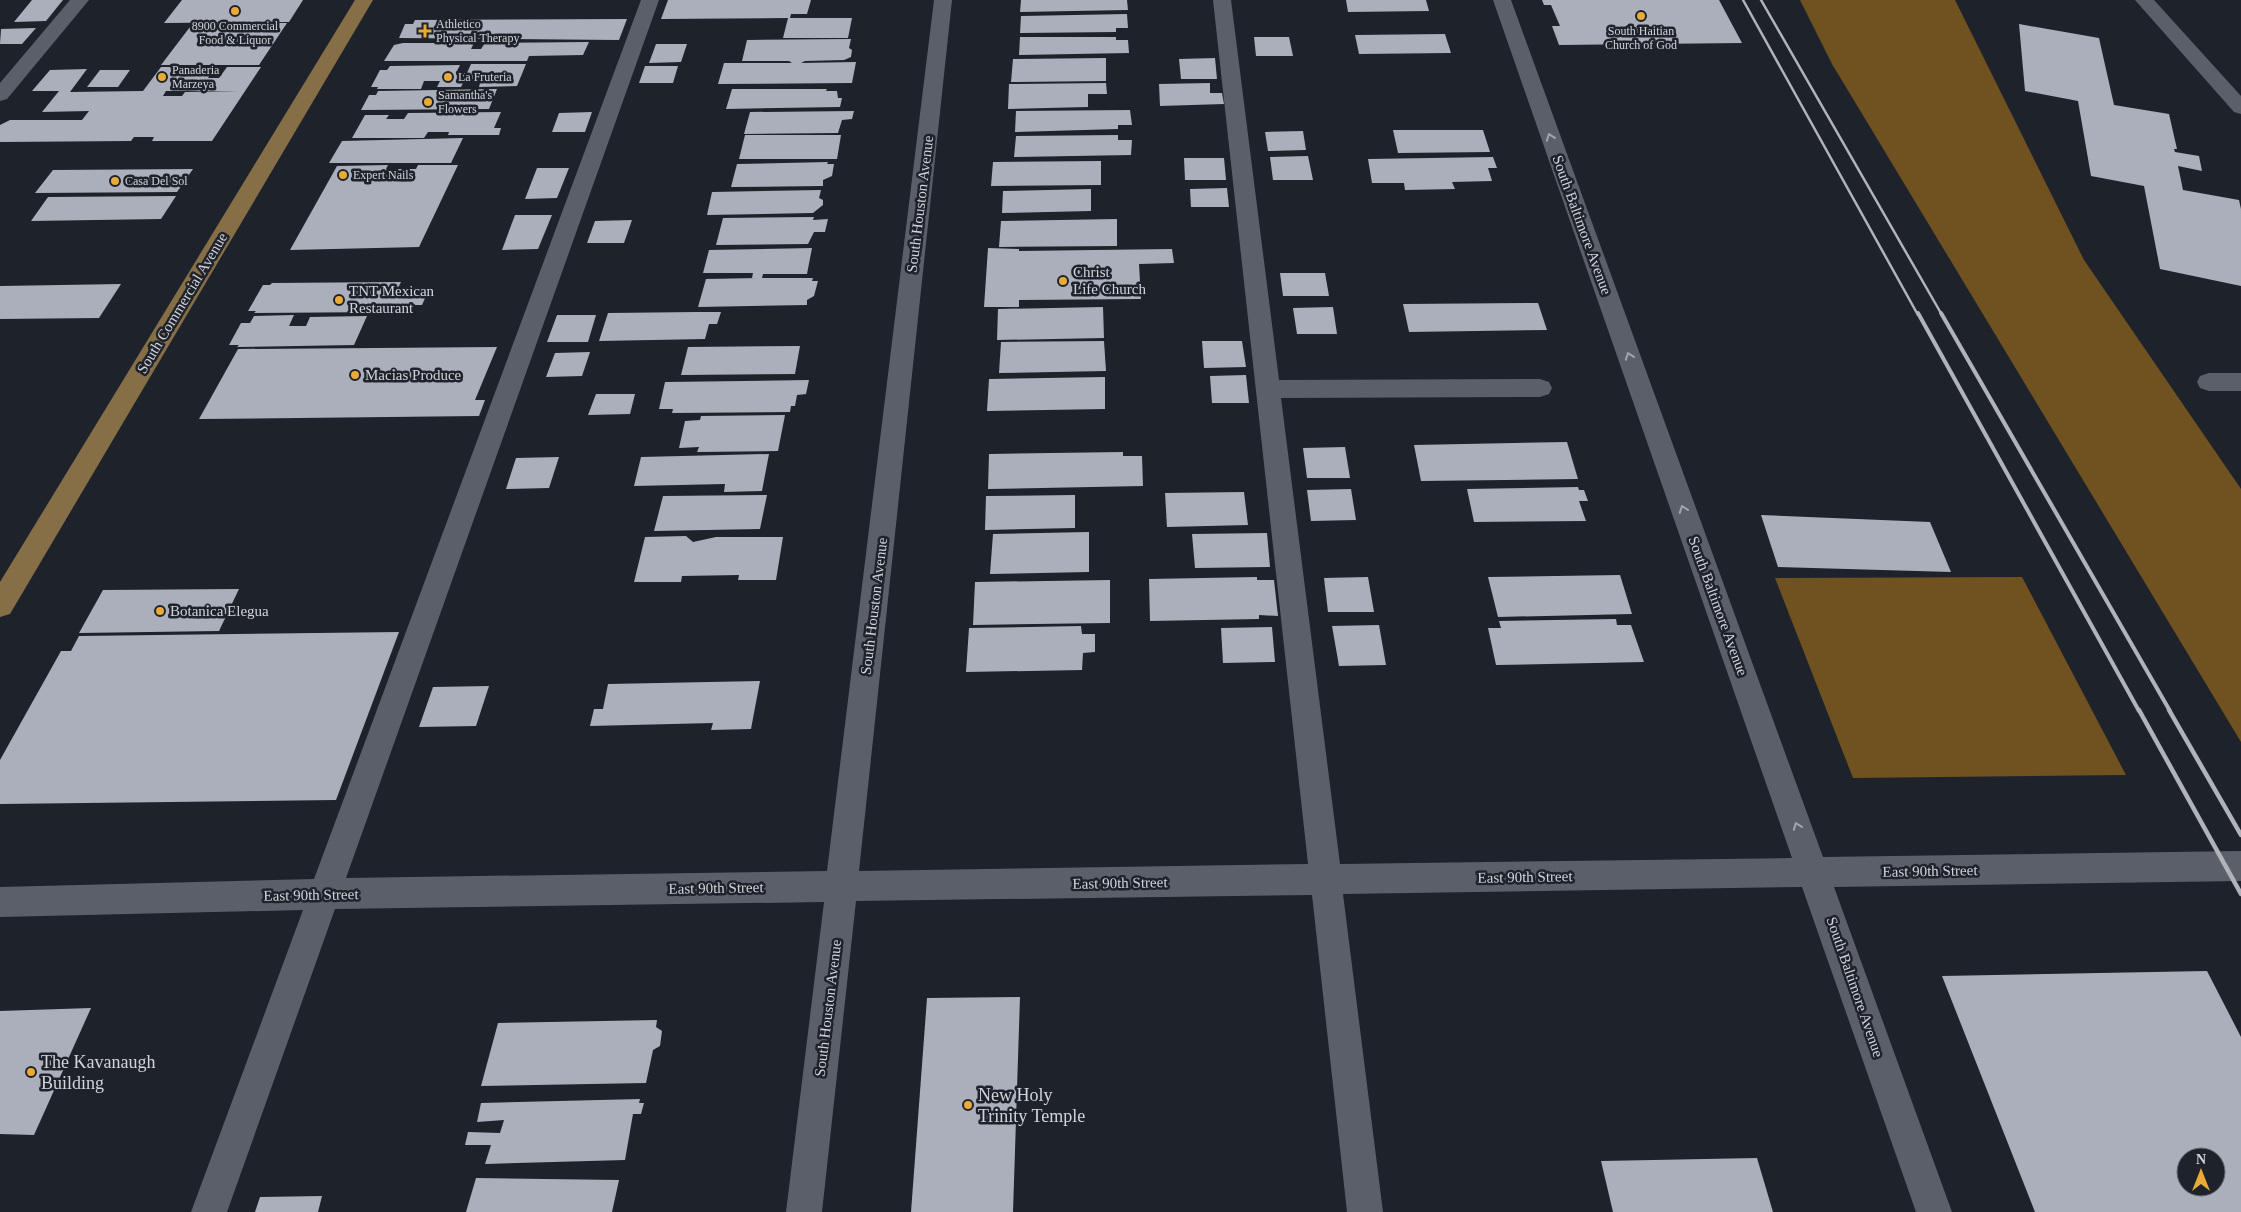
<svg xmlns="http://www.w3.org/2000/svg" width="2241" height="1212" viewBox="0 0 2241 1212" font-family="'Times New Roman',serif">
  <rect width="100%" height="100%" fill="#1e222b"/>
  <g fill="#6f521f">
    <polygon points="1800,0 1955,0 2084,260 2241,489 2241,742 1832,64"/>
    <polygon points="2022,577 2126,775 1853,778 1775,578"/>
  </g>
  <g fill="#aaafbb" fill-rule="evenodd">
    <polygon points="32,0 63,0 46,21 14,22"/>
    <polygon points="182,0 303,0 289,22 164,23"/>
    <polygon points="668,0 811,0 807,14 791,14 790,18 661,19"/>
    <polygon points="1021,0 1127,0 1128,10 1020,12"/>
    <polygon points="1346,0 1426,0 1429,11 1348,12"/>
    <polygon points="1542,0 1719,0 1742,43 1559,45 1552,26 1560,26 1551,5 1544,5"/>
    <polygon points="1127,14 1128,28 1116,28 1116,32 1020,33 1021,16"/>
    <polygon points="788,18 852,18 848,38 783,38"/>
    <polygon points="627,19 619,40 399,38 405,24 413,24 415,20"/>
    <polygon points="193,23 287,23 259,65 161,65"/>
    <polygon points="2019,24 2099,38 2114,105 2169,114 2177,149 2174,149 2175,152 2199,156 2202,171 2178,166 2183,190 2239,200 2241,209 2241,286 2160,269 2144,186 2091,176 2078,101 2025,91"/>
    <polygon points="36,28 22,44 0,44 1,29"/>
    <polygon points="1445,34 1451,53 1359,54 1355,35"/>
    <polygon points="1020,37 1116,37 1116,40 1128,40 1129,53 1019,55"/>
    <polygon points="1254,37 1289,37 1293,56 1256,56"/>
    <polygon points="851,39 849,48 852,50 851,57 844,60 805,61 801,63 856,62 852,83 718,84 724,63 792,63 789,61 742,61 747,40"/>
    <polygon points="589,42 583,55 529,56 527,61 384,61 394,45 403,43 474,43 471,49 481,49 485,43"/>
    <polygon points="656,44 687,44 681,62 649,63"/>
    <polygon points="1106,58 1106,81 1011,82 1013,59"/>
    <polygon points="1215,58 1217,79 1181,79 1179,59"/>
    <polygon points="471,64 526,64 517,86 479,87 480,83 463,83 461,87 437,87 440,81 424,81 421,89 377,89 378,87 371,87 380,70 387,70 390,66 460,65 456,73 467,73"/>
    <polygon points="645,66 678,66 673,83 639,83"/>
    <path d="M161,67H215L208,78H219L227,67H261L212,141H152L154,137H134L131,141L0,142V125L10,120H82L89,111L42,112L59,91H32L50,70L87,69L70,92L143,91ZM166,91H241L185,92L182,96H163Z"/>
    <polygon points="100,70 130,70 118,87 87,87"/>
    <polygon points="1106,83 1107,94 1088,94 1088,107 1008,109 1009,84"/>
    <polygon points="1210,83 1210,93 1222,93 1224,104 1160,106 1159,84"/>
    <polygon points="497,89 489,109 361,110 369,95 376,95 378,91"/>
    <polygon points="732,89 827,89 826,91 837,91 838,98 842,98 840,107 726,109"/>
    <polygon points="1130,110 1132,125 1118,125 1118,129 1015,132 1016,111"/>
    <polygon points="854,111 852,119 842,120 838,133 744,134 750,112"/>
    <polygon points="501,112 494,128 501,128 499,135 448,135 449,132 428,132 424,138 352,138 365,115 389,115 386,119 404,119 408,113"/>
    <polygon points="592,112 585,132 552,132 559,113"/>
    <polygon points="1393,130 1483,130 1490,152 1398,153"/>
    <polygon points="1303,131 1306,150 1268,151 1265,132"/>
    <polygon points="745,135 841,135 837,159 739,159"/>
    <polygon points="1118,135 1118,140 1132,140 1131,155 1014,157 1016,136"/>
    <polygon points="463,138 451,163 329,163 342,141"/>
    <polygon points="1308,156 1313,180 1273,180 1270,157"/>
    <polygon points="1493,157 1497,168 1488,168 1492,181 1452,182 1455,189 1405,190 1404,183 1372,183 1368,159"/>
    <polygon points="1184,158 1224,158 1226,180 1185,180"/>
    <polygon points="1101,161 1101,185 991,186 993,162"/>
    <polygon points="828,162 827,164 834,164 832,176 823,180 823,186 731,187 737,164"/>
    <polygon points="388,165 386,169 416,169 418,165 458,165 419,247 290,250 337,166"/>
    <polygon points="537,168 569,168 557,198 525,199"/>
    <polygon points="193,169 177,192 35,193 53,170"/>
    <polygon points="1227,188 1229,207 1191,207 1190,189"/>
    <polygon points="1091,189 1091,211 1002,213 1003,191"/>
    <polygon points="821,190 819,198 823,200 823,205 813,213 707,215 712,192"/>
    <polygon points="176,196 161,219 31,221 48,197"/>
    <polygon points="515,215 552,215 538,249 502,250"/>
    <polygon points="814,217 813,220 828,219 825,232 814,232 808,244 716,245 723,218"/>
    <polygon points="1117,219 1117,246 999,247 1001,221"/>
    <polygon points="632,220 624,243 587,243 595,221"/>
    <polygon points="812,248 807,274 763,274 762,278 813,278 812,281 818,281 814,296 807,300 807,305 698,307 706,279 758,278 752,278 753,273 703,273 709,250"/>
    <polygon points="988,248 1019,249 1019,251 1172,249 1174,263 1139,264 1141,299 1019,300 1019,307 984,307"/>
    <polygon points="1280,273 1325,273 1329,296 1283,296"/>
    <polygon points="401,282 394,296 426,296 422,305 391,305 388,312 254,313 256,311 248,311 263,285 270,285 272,283"/>
    <polygon points="121,284 99,318 0,319 0,286"/>
    <polygon points="1538,303 1547,330 1409,332 1403,304"/>
    <polygon points="1103,307 1104,338 997,340 998,309"/>
    <polygon points="1333,307 1337,334 1297,334 1293,308"/>
    <polygon points="697,312 721,312 717,324 709,324 705,339 599,341 608,313"/>
    <polygon points="294,315 289,326 306,326 310,317 367,316 354,345 237,347 239,345 229,345 241,323 250,323 254,316"/>
    <polygon points="557,315 596,315 588,342 547,342"/>
    <polygon points="1104,341 1106,371 999,373 1001,342"/>
    <polygon points="1202,341 1242,341 1246,367 1204,368"/>
    <polygon points="800,346 795,374 681,375 688,347"/>
    <polygon points="497,347 475,400 485,400 479,416 199,419 238,349"/>
    <polygon points="590,352 582,376 546,377 555,353"/>
    <polygon points="1246,375 1249,403 1212,403 1210,376"/>
    <polygon points="1105,377 1105,409 987,411 989,379"/>
    <polygon points="809,380 806,394 797,395 795,406 791,406 790,412 672,413 673,409 659,409 665,382"/>
    <polygon points="596,394 635,394 630,414 588,415"/>
    <polygon points="785,415 778,451 697,452 699,447 679,448 685,421 700,420 701,416"/>
    <polygon points="1567,442 1578,479 1421,481 1414,445"/>
    <polygon points="1345,447 1350,478 1307,478 1303,448"/>
    <polygon points="1123,452 1123,456 1142,456 1143,486 988,489 989,454"/>
    <polygon points="769,454 762,491 724,492 725,484 634,486 641,457"/>
    <polygon points="559,457 549,488 506,489 516,458"/>
    <polygon points="1578,487 1579,490 1584,490 1588,501 1579,501 1586,521 1474,522 1467,489"/>
    <polygon points="1351,489 1356,520 1311,521 1307,490"/>
    <polygon points="1244,492 1248,525 1167,527 1165,493"/>
    <polygon points="767,495 760,529 654,531 663,496"/>
    <polygon points="1075,495 1075,528 985,530 986,496"/>
    <polygon points="1761,515 1930,522 1951,572 1778,567"/>
    <polygon points="1089,532 1089,572 990,574 993,534"/>
    <polygon points="1267,533 1270,567 1195,568 1192,534"/>
    <polygon points="686,536 693,542 716,537 783,537 776,580 738,580 739,575 682,576 681,582 634,582 645,537"/>
    <polygon points="1620,575 1632,614 1498,617 1488,577"/>
    <polygon points="1257,577 1257,580 1274,580 1278,616 1259,615 1259,619 1150,621 1149,579"/>
    <polygon points="1368,577 1374,612 1328,612 1324,578"/>
    <polygon points="1110,580 1110,623 973,625 975,582"/>
    <polygon points="239,589 219,631 79,633 103,590"/>
    <polygon points="1616,619 1617,625 1631,625 1644,662 1496,665 1488,628 1501,628 1499,621"/>
    <polygon points="1379,625 1386,665 1339,666 1332,626"/>
    <polygon points="1081,626 1082,634 1095,634 1095,652 1083,653 1082,670 966,672 969,628"/>
    <polygon points="1272,627 1275,662 1223,663 1221,628"/>
    <polygon points="399,632 336,800 0,804 0,760 61,651 71,651 79,636"/>
    <polygon points="760,681 751,729 711,730 713,723 590,726 594,709 603,709 608,684"/>
    <polygon points="489,686 476,726 419,727 433,687"/>
    <path d="M2207,971L2241,1037V1212H2035L1942,976ZM2186,1157H2216V1187H2186Z"/>
    <polygon points="1020,997 1013,1212 911,1212 927,998"/>
    <polygon points="91,1008 34,1135 0,1134 0,1011"/>
    <polygon points="657,1020 656,1027 662,1031 660,1046 653,1050 646,1083 481,1086 498,1023"/>
    <polygon points="640,1099 639,1103 644,1103 641,1114 633,1114 625,1160 485,1164 491,1145 465,1145 468,1132 500,1133 504,1120 477,1122 481,1103"/>
    <polygon points="1757,1158 1773,1212 1613,1212 1601,1161"/>
    <polygon points="476,1178 619,1180 612,1212 466,1212"/>
    <polygon points="322,1196 318,1212 255,1212 260,1197"/>
  </g>
  <g fill="none" stroke-linecap="round" stroke-linejoin="round">
    <g fill="#5a5f69" fill-rule="evenodd">
      <polygon points="70,0 89,0 7,99 0,101 0,83"/>
      <polygon points="641,0 659,0 346,878 827,871 934,0 952,0 859,871 1308,864 1213,0 1231,0 1279,380 1540,379 1549,382 1552,388 1549,394 1540,397 1281,398 1340,864 1792,858 1493,0 1511,0 1823,857 2241,851 2241,881 1834,887 1952,1212 1916,1212 1802,887 1343,894 1383,1212 1347,1212 1312,895 856,901 822,1212 786,1212 824,902 335,909 227,1212 191,1212 303,910 0,917 0,887 314,879"/>
      <polygon points="2135,0 2154,0 2241,96 2241,114 2234,112"/>
      <polygon points="2209,373 2241,373 2241,391 2209,391 2200,388 2197,382 2200,376"/>
    </g>
    <polygon fill="#866f47" fill-rule="evenodd" points="355,0 373,0 10,614 0,617 0,582"/>
    <g stroke="#b0b3b9" stroke-width="2.5">
      <polyline points="1743,0 1918,315"/>
      <polyline points="1761,0 1942,315"/>
    </g>
    <g stroke="#b0b3b9" stroke-width="4">
      <polyline points="1918,313 2139,711"/>
      <polyline points="1941,313 2170,711"/>
    </g>
    <g stroke="#b0b3b9" stroke-width="4.5">
      <polyline points="2139,710 2241,894"/>
      <polyline points="2169,710 2241,835"/>
    </g>
  </g>
  <defs><path id="oneway-chevron" d="M-2-3.5L2.5 0L-2 3.5" fill="none" stroke-width="1.6" stroke-linecap="round" stroke-linejoin="round" transform="scale(1.25)"/></defs>
  <g stroke="#a2a5ad">
    <use href="#oneway-chevron" transform="translate(1550 137) rotate(-110)"/>
    <use href="#oneway-chevron" transform="translate(1629 356) rotate(-110)"/>
    <use href="#oneway-chevron" transform="translate(1683 509) rotate(-110)"/>
    <use href="#oneway-chevron" transform="translate(1797 826) rotate(-110)"/>
  </g>
  <g fill="#e9ab38" stroke="#1e222b" stroke-width="2">
    <circle cx="235" cy="11" r="5"/>
    <circle cx="1641" cy="16" r="5"/>
    <path d="M422.5 23.5h5v5h5v5h-5v5h-5v-5h-5v-5h5z"/>
    <circle cx="162" cy="77" r="5"/>
    <circle cx="448" cy="77" r="5"/>
    <circle cx="428" cy="102" r="5"/>
    <circle cx="343" cy="175" r="5"/>
    <circle cx="115" cy="181" r="5"/>
    <circle cx="1063" cy="281" r="5"/>
    <circle cx="339" cy="300" r="5"/>
    <circle cx="355" cy="375" r="5"/>
    <circle cx="160" cy="611" r="5"/>
    <circle cx="31" cy="1072" r="5"/>
    <circle cx="968" cy="1105" r="5"/>
  </g>
  <g text-anchor="middle" dominant-baseline="central" stroke-width="5" stroke-linejoin="round" paint-order="stroke">
    <g font-size="12" fill="#d2d4da" stroke="#1e222b" text-anchor="start">
      <text x="436" y="24">Athletico<tspan x="436" dy="14">Physical Therapy</tspan></text>
      <text x="235" y="26" text-anchor="middle">8900 Commercial<tspan x="235" dy="14">Food &amp; Liquor</tspan></text>
      <text x="1641" y="31" text-anchor="middle">South Haitian<tspan x="1641" dy="14">Church of God</tspan></text>
      <text x="172" y="70">Panaderia<tspan x="172" dy="14">Marzeya</tspan></text>
      <text x="458" y="77">La Fruteria</text>
      <text x="438" y="95">Samantha's<tspan x="438" dy="14">Flowers</tspan></text>
      <text x="353" y="175">Expert Nails</text>
      <text x="125" y="181">Casa Del Sol</text>
    </g>
    <g font-size="15" fill="#d2d4da" stroke="#1e222b">
      <text transform="translate(920 204) rotate(-83)">South Houston Avenue</text>
      <text transform="translate(1582 225) rotate(70)">South Baltimore Avenue</text>
      <text transform="translate(182 303) rotate(-59)">South Commercial Avenue</text>
      <text transform="translate(874 606) rotate(-83)">South Houston Avenue</text>
      <text transform="translate(1718 606) rotate(70)">South Baltimore Avenue</text>
      <text transform="translate(1930 871) rotate(-1)">East 90th Street</text>
      <text transform="translate(1525 877) rotate(-1)">East 90th Street</text>
      <text transform="translate(1120 883) rotate(-1)">East 90th Street</text>
      <text transform="translate(716 888) rotate(-1)">East 90th Street</text>
      <text transform="translate(311 895) rotate(-1)">East 90th Street</text>
      <text transform="translate(1855 987) rotate(71)">South Baltimore Avenue</text>
      <text transform="translate(828 1008) rotate(-83)">South Houston Avenue</text>
    </g>
    <g font-size="15" fill="#d2d4da" stroke="#1e222b" text-anchor="start">
      <text x="1073" y="272">Christ<tspan x="1073" dy="17">Life Church</tspan></text>
      <text x="349" y="291">TNT Mexican<tspan x="349" dy="17">Restaurant</tspan></text>
      <text x="365" y="375">Macias Produce</text>
      <text x="170" y="611">Botanica Elegua</text>
    </g>
    <g font-size="18" fill="#d2d4da" stroke="#1e222b" text-anchor="start">
      <text x="41" y="1062">The Kavanaugh<tspan x="41" dy="21">Building</tspan></text>
      <text x="978" y="1095">New Holy<tspan x="978" dy="21">Trinity Temple</tspan></text>
    </g>
  </g>
  <g transform="translate(2201 1172)"><circle r="24" fill="#1e222b" stroke="#666971"/>
  <path d="M0-4L9 19L0 12L-9 19Z" fill="#e9ab38"/>
  <text y="-8" font-size="14" font-weight="bold" text-anchor="middle" fill="#d2d4da">N</text>
  </g>
</svg>
